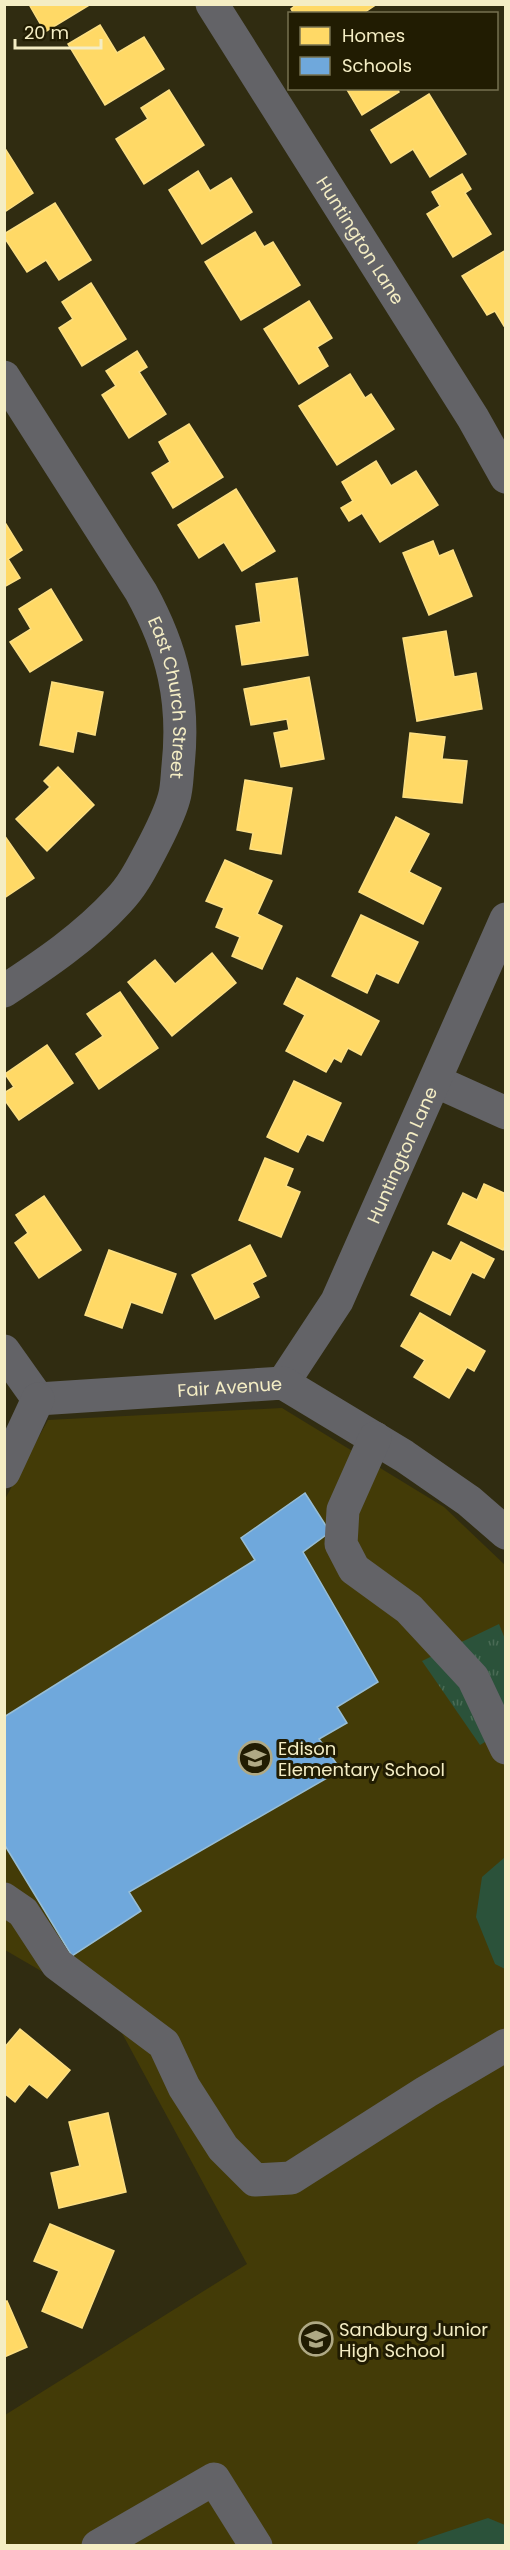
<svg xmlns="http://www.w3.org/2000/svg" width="510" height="2550" viewBox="0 0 510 2550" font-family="Poppins,sans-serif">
  <defs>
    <pattern id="park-tufts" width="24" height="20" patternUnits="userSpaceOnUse" patternTransform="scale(1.5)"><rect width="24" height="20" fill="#2b523a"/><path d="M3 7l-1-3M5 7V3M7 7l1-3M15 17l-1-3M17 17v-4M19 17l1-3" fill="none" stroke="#4a6b55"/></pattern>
  </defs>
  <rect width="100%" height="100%" fill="#302c11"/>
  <polygon fill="#433b07" points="282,1408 444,1507 505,1565 505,2545 5,2545 5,2415 247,2264 110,2011 5,1950 5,1499 48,1420"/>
  <polygon fill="url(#park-tufts)" points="499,1624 505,1639 505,1730 480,1745 422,1661"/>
  <g fill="#2b523a">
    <polygon points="505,1857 505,1969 495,1964 476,1917 482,1877"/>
    <polygon points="488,2518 505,2525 505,2545 416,2545 419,2541"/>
  </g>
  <g fill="#ffd966" stroke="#fcdf82" stroke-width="1.5">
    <polygon points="33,4 91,4 45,32 30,6"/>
    <polygon points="297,4 377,4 362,14 294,14 291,9"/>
    <polygon points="100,25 117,53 144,37 164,69 105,105 68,44"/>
    <polygon points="346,88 397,88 399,92 362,115"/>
    <polygon points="169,90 204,145 144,184 116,139 148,119 141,108"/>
    <polygon points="429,94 466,154 430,177 413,149 391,163 371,130"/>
    <polygon points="4,147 33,193 6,211 4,208"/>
    <polygon points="198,171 210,191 231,178 252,212 202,244 169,190"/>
    <polygon points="462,174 471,189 465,193 491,234 453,257 427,214 440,206 432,192"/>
    <polygon points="55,203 91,260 59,280 46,260 27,272 4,237 4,234"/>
    <polygon points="255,232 264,247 273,242 300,285 241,320 205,262"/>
    <polygon points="506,250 506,325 504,326 495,311 487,315 462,276"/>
    <polygon points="91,283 126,339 82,366 59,328 73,319 62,302"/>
    <polygon points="309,301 332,338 317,347 328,366 299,384 264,329"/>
    <polygon points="137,351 147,367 139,372 166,414 129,438 102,395 116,386 106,371"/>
    <polygon points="350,374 365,398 371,394 394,429 337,465 299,406"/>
    <polygon points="189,424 223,477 173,508 152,473 170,462 159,442"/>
    <polygon points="376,461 391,486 416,471 438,505 380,542 362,513 349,521 341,508 353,501 342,482"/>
    <polygon points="236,489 275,551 242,571 224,542 199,558 178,525"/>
    <polygon points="4,521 22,550 8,559 20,578 4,587"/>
    <polygon points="433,541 439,556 453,550 472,596 429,615 403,553"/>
    <polygon points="297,578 308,655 242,665 236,626 261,622 256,584"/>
    <polygon points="51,589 82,640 30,672 10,642 31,629 19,609"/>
    <polygon points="446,631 454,677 476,673 482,709 417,721 403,638"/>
    <polygon points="309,677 324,759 281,767 274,733 289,730 287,719 251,725 244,689"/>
    <polygon points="52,682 103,692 95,735 77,731 73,752 40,745"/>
    <polygon points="410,733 445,737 442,759 467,761 462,803 403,797"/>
    <polygon points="58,767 94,805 47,851 16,819 50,787 44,781"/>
    <polygon points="245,780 292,788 281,854 250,849 253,833 237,830"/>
    <polygon points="396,817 429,834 409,872 441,888 423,924 359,892"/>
    <polygon points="4,835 34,878 4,898"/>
    <polygon points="225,860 272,881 257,914 282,926 262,969 232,956 240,937 216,927 224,908 206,901"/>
    <polygon points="361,915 418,942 398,983 376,973 367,993 332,976"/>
    <polygon points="212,953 236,983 172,1036 128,982 155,960 175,984"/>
    <polygon points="297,978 379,1021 361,1055 348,1048 341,1062 334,1058 326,1072 286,1051 305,1015 284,1004"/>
    <polygon points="120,992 158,1048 99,1089 76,1054 103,1036 87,1014"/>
    <polygon points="47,1045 73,1083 19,1120 4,1099 4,1093 14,1087 5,1074"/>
    <polygon points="294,1081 341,1103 323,1141 307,1134 298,1152 267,1137"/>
    <polygon points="265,1158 293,1169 286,1186 300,1192 281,1237 239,1220"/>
    <polygon points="484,1184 506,1194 506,1244 503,1250 448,1224 463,1193 477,1200"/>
    <polygon points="44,1196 81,1250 39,1278 15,1243 28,1233 16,1215"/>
    <polygon points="461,1242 494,1259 484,1278 472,1272 450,1315 411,1295 433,1252 451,1261"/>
    <polygon points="250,1245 266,1276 252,1283 259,1297 215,1319 192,1275"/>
    <polygon points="109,1250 176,1274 162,1313 131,1302 122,1328 85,1315"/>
    <polygon points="420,1313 485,1351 474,1371 467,1367 449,1398 414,1377 425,1360 401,1346"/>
    <polygon points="20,2029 70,2070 47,2098 29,2084 15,2102 4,2093 4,2048"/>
    <polygon points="108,2113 126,2192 59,2208 51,2173 80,2166 69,2122"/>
    <polygon points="50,2224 114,2251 82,2328 42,2311 59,2271 34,2261"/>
    <polygon points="7,2301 27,2347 4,2357 4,2302"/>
  </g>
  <polygon fill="#6fa8dc" stroke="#97bdd5" stroke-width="1.5" points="305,1493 330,1532 303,1552 378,1682 337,1707 347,1723 319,1739 341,1770 129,1892 141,1911 72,1956 4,1844 4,1717 255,1560 241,1538"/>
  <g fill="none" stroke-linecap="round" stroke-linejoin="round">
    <g stroke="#636367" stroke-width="33">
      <path id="s1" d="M212,4L473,418L506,477"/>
      <path id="s2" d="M4,377L141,592C173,650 185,701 178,766C177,776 177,788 174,798C169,816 159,835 150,852C141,869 132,887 118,901C85,937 45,964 4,991"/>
      <polyline points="435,1081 506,1113"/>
      <polyline points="4,1351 38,1399"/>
      <path id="s3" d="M283,1383L337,1301L506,919"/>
      <path id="s4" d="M38,1399L283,1383L404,1456L469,1501L506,1533"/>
      <polyline points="375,1438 343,1510 341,1544 354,1569 409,1609 473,1678 506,1748"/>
      <polyline points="4,1472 38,1399"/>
      <polyline points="4,1899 23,1912 57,1964 164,2044 184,2087 223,2148 255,2180 291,2178 426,2092 506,2045"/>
      <polyline points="98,2546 214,2479 256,2546"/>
    </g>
  </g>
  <defs>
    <g id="school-ring" transform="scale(1.725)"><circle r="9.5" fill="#211c02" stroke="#afa985" stroke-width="1.5"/><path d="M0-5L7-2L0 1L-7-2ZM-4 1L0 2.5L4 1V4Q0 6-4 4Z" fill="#afa985"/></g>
  </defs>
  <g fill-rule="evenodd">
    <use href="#school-ring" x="255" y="1758"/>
    <use href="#school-ring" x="316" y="2339"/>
  </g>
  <g text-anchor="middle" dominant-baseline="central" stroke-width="6" stroke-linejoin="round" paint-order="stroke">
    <g font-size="18" fill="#f4edc4" stroke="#211c02">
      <text stroke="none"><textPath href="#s1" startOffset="279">Huntington Lane</textPath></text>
      <text stroke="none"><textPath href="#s2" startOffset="366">East Church Street</textPath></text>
      <text stroke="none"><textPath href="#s3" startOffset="258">Huntington Lane</textPath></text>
      <text stroke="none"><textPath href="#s4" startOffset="192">Fair Avenue</textPath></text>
    </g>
    <g font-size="18" fill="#f4edc4" stroke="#211c02" text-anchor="start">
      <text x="278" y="1748">Edison<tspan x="278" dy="21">Elementary School</tspan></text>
      <text x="339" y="2329">Sandburg Junior<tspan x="339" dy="21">High School</tspan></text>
    </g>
  </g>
  <rect width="510" height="2550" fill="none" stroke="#f4edc4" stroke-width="12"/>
  <rect x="288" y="12" width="210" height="78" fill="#211c02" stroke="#757050" stroke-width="1.5"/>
  <rect x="300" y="27" width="30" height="18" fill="#ffd966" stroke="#757050" stroke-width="1.5"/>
  <text x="342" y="42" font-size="18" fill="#f4edc4">Homes</text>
  <rect x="300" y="57" width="30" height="18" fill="#6fa8dc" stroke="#757050" stroke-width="1.5"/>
  <text x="342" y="72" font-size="18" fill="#f4edc4">Schools</text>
  <path d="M15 39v9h86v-9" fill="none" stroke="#f4edc4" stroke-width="3"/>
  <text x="24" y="39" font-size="18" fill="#f4edc4" stroke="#211c02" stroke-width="4.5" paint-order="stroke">20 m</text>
</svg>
